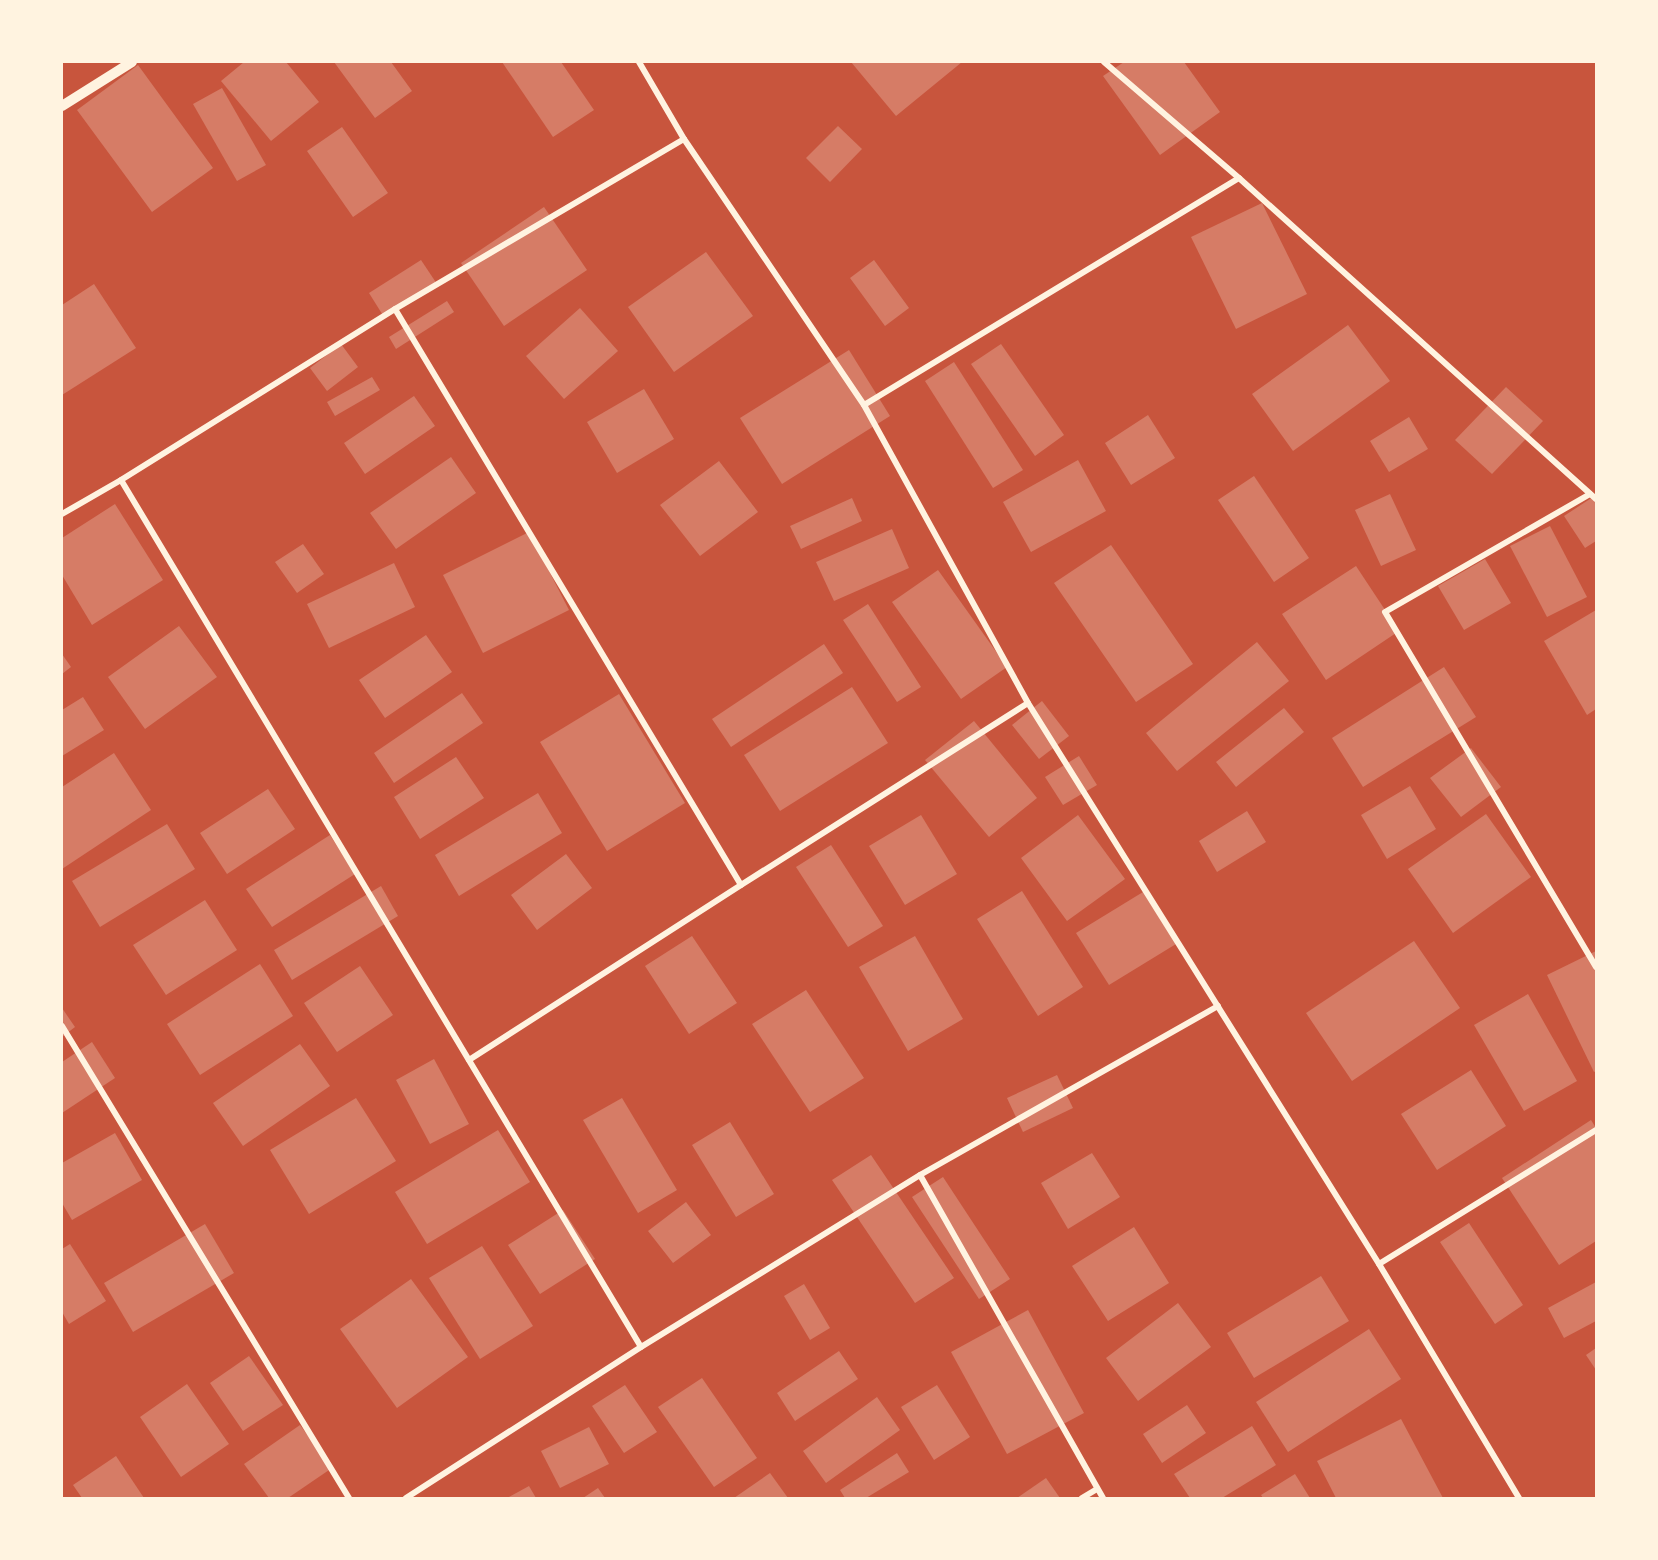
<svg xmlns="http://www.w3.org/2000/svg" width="1658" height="1560" viewBox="0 0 1658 1560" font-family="Karla,sans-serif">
  <rect width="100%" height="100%" fill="#c8553d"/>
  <g fill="#d67c66">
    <polygon points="244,62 286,62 319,102 271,141 221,81"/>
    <polygon points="334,62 391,62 412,91 375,118"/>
    <polygon points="502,62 561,62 594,110 553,137"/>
    <polygon points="851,62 962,62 896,116"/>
    <polygon points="1124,62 1184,62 1220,112 1160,155 1103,76"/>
    <polygon points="138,65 213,168 152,212 77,110"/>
    <polygon points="222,88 266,165 237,181 193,104"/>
    <polygon points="838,126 862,149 830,182 806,158"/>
    <polygon points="342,127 388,193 353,217 307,151"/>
    <polygon points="1262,203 1307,294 1236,329 1191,237"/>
    <polygon points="544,207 587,270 504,326 461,263"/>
    <polygon points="706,252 753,316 674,372 628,307"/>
    <polygon points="421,260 437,284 384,317 369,293"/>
    <polygon points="874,260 909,308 885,326 850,278"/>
    <polygon points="94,284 136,348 62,395 62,305"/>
    <polygon points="447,301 454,312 396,349 389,337"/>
    <polygon points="580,308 618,351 564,399 526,356"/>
    <polygon points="1348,325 1390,381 1293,451 1252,394"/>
    <polygon points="341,344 358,367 327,391 310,368"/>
    <polygon points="1001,344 1064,435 1035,456 971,364"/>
    <polygon points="849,350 890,416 782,484 740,418"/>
    <polygon points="954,362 1023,470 993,488 925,381"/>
    <polygon points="372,377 380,390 335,416 327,402"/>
    <polygon points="1506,387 1543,421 1492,474 1455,440"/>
    <polygon points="644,389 674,439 617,473 587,422"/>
    <polygon points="414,396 435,426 365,474 344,443"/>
    <polygon points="1148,415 1175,458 1131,485 1105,443"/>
    <polygon points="1409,417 1428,449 1389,472 1370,441"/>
    <polygon points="451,457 476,493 396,549 370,513"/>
    <polygon points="1078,460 1106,511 1031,552 1003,502"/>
    <polygon points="719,461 758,512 700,556 660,505"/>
    <polygon points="1254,476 1309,558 1274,582 1218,500"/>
    <polygon points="1390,494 1416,550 1381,566 1355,510"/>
    <polygon points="1596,495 1596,541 1585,548 1564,516"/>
    <polygon points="852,498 862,521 801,549 790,526"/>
    <polygon points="115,504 163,580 92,625 62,575 62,538"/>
    <polygon points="1550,526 1587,597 1547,617 1510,546"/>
    <polygon points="892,529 909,568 834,601 816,562"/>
    <polygon points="529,532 569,610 483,653 443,575"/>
    <polygon points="303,544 324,574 297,593 275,562"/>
    <polygon points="1111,545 1193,664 1136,702 1054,583"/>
    <polygon points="1485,559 1511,603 1464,630 1438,586"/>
    <polygon points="394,563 415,607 329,648 307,604"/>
    <polygon points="1356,566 1399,631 1326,680 1282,614"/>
    <polygon points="938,570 1007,667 961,699 892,602"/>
    <polygon points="868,604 921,687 897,702 843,620"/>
    <polygon points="1596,610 1596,709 1587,715 1544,641"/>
    <polygon points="179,626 217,677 145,729 108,677"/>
    <polygon points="426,635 452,672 385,718 359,680"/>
    <polygon points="1257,642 1289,681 1177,771 1146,733"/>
    <polygon points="824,644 843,673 731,747 712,719"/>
    <polygon points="62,654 71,667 62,674"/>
    <polygon points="1444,667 1476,717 1363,787 1332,738"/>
    <polygon points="852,687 888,743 780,811 744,755"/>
    <polygon points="462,693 483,723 394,783 374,753"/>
    <polygon points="619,694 685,803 607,851 540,742"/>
    <polygon points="83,697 104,730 62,756 62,710"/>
    <polygon points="1042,701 1069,736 1039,759 1012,725"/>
    <polygon points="1284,708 1304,732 1236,787 1216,762"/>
    <polygon points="974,721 1037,798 989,837 925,760"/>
    <polygon points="1471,748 1501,787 1461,817 1430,778"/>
    <polygon points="114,753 151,810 62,869 62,787"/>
    <polygon points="1079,756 1097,785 1063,805 1045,777"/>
    <polygon points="456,757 484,798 420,839 394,797"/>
    <polygon points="1410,786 1436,829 1387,859 1361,815"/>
    <polygon points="268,789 295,829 227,874 200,833"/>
    <polygon points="538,793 562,833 459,896 435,855"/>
    <polygon points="1247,811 1266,842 1217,872 1199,841"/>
    <polygon points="1486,814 1531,877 1453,933 1408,869"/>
    <polygon points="921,815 957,874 905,905 869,846"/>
    <polygon points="1078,815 1125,879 1067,921 1021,858"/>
    <polygon points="167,824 195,869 100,927 72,881"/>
    <polygon points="330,835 355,874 272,927 246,889"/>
    <polygon points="831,845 883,926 848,947 796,867"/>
    <polygon points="566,854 592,888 537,930 511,895"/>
    <polygon points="381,886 398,916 292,980 274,950"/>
    <polygon points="1022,891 1083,987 1038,1016 977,919"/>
    <polygon points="1143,892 1176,944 1109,985 1076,933"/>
    <polygon points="205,900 237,950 166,995 133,945"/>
    <polygon points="692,936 737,1003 689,1034 645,966"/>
    <polygon points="915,936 963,1019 908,1051 859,967"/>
    <polygon points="1414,941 1460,1008 1352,1081 1306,1013"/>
    <polygon points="1596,951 1596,1071 1594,1072 1547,975"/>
    <polygon points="260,964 293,1016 200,1075 167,1024"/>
    <polygon points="360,966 393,1015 337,1052 304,1003"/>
    <polygon points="806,990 864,1078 810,1112 752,1024"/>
    <polygon points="1528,994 1577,1081 1524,1111 1474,1025"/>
    <polygon points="62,1008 75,1027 62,1037"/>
    <polygon points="92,1042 115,1078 62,1113 62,1062"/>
    <polygon points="300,1044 330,1086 243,1146 213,1103"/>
    <polygon points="434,1059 469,1124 430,1144 396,1080"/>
    <polygon points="1471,1070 1506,1126 1437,1170 1401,1114"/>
    <polygon points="1057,1075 1073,1108 1023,1132 1007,1098"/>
    <polygon points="356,1098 396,1161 309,1214 270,1150"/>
    <polygon points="622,1098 677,1190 638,1213 583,1120"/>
    <polygon points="1591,1120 1596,1128 1596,1241 1559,1265 1502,1178"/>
    <polygon points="730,1122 774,1194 736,1217 692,1145"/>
    <polygon points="498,1130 530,1182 427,1244 395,1192"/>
    <polygon points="115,1133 142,1180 72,1220 62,1203 62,1163"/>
    <polygon points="1092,1153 1120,1197 1068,1229 1041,1183"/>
    <polygon points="871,1155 954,1278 915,1303 832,1180"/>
    <polygon points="943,1177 1010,1279 979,1299 912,1197"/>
    <polygon points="686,1202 711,1235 673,1263 648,1231"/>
    <polygon points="563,1210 595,1259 540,1294 508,1245"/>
    <polygon points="1469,1223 1523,1305 1495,1324 1440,1242"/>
    <polygon points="205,1224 234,1273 133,1332 104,1283"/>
    <polygon points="1134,1227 1169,1283 1108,1321 1072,1266"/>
    <polygon points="70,1244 106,1301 69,1324 62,1312 62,1249"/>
    <polygon points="482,1246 533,1326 480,1359 429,1278"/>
    <polygon points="1321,1276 1349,1321 1254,1378 1227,1333"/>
    <polygon points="411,1279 468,1357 397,1408 340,1329"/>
    <polygon points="1596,1282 1596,1321 1564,1338 1548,1308"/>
    <polygon points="804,1284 830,1328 810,1340 784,1296"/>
    <polygon points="1178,1303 1211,1347 1138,1401 1106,1358"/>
    <polygon points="1028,1310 1084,1413 1007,1454 951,1352"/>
    <polygon points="1369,1329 1401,1379 1288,1452 1256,1402"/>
    <polygon points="1596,1348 1596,1370 1586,1355"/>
    <polygon points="839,1351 858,1379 795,1421 777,1393"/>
    <polygon points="249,1356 283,1405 243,1431 210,1383"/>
    <polygon points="702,1378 757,1458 714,1487 658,1407"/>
    <polygon points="187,1384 229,1444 181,1477 140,1417"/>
    <polygon points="625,1385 657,1432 624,1453 592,1406"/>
    <polygon points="937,1385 970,1437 934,1460 901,1407"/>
    <polygon points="877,1397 900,1430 826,1483 803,1451"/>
    <polygon points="1187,1405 1206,1433 1162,1463 1143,1434"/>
    <polygon points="1401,1419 1443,1498 1336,1498 1317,1461"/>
    <polygon points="300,1425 332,1468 288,1498 269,1498 244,1464"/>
    <polygon points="1252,1426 1276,1465 1222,1498 1190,1498 1174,1474"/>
    <polygon points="589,1427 609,1464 560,1488 541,1451"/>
    <polygon points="897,1453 909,1472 866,1498 845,1498 840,1490"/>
    <polygon points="116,1456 144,1498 82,1498 73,1485"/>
    <polygon points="770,1473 788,1498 734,1498"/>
    <polygon points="1295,1474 1310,1498 1263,1498 1261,1495"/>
    <polygon points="1046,1478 1060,1498 1017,1498"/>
    <polygon points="529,1486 536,1498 507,1498"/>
    <polygon points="598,1488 605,1498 583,1498"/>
  </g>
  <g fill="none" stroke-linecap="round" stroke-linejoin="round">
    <g stroke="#fff3e0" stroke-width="6">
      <polyline points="639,62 684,139 864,405 1028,703 1379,1264 1519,1498"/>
      <polyline points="1104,62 1239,178"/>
      <polyline points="395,309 741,885"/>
      <polyline points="864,405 1239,178 1596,499"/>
      <polyline points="121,480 641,1347"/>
      <polyline points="1590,494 1385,612 1596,967"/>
      <polyline points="62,514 121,480 395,309 684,139"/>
      <polyline points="62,1026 349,1498"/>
      <polyline points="469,1060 741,885 1028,703"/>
      <polyline points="920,1175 1103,1498"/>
      <polyline points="1379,1264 1596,1130"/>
      <polyline points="406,1498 641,1347 920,1175 1218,1006"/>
      <polyline points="1082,1498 1097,1489"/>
    </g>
    <polyline stroke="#fff3e0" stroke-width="10" points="62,106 132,62"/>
  </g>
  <rect width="1658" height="1560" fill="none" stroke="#fff3e0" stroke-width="126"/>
</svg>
